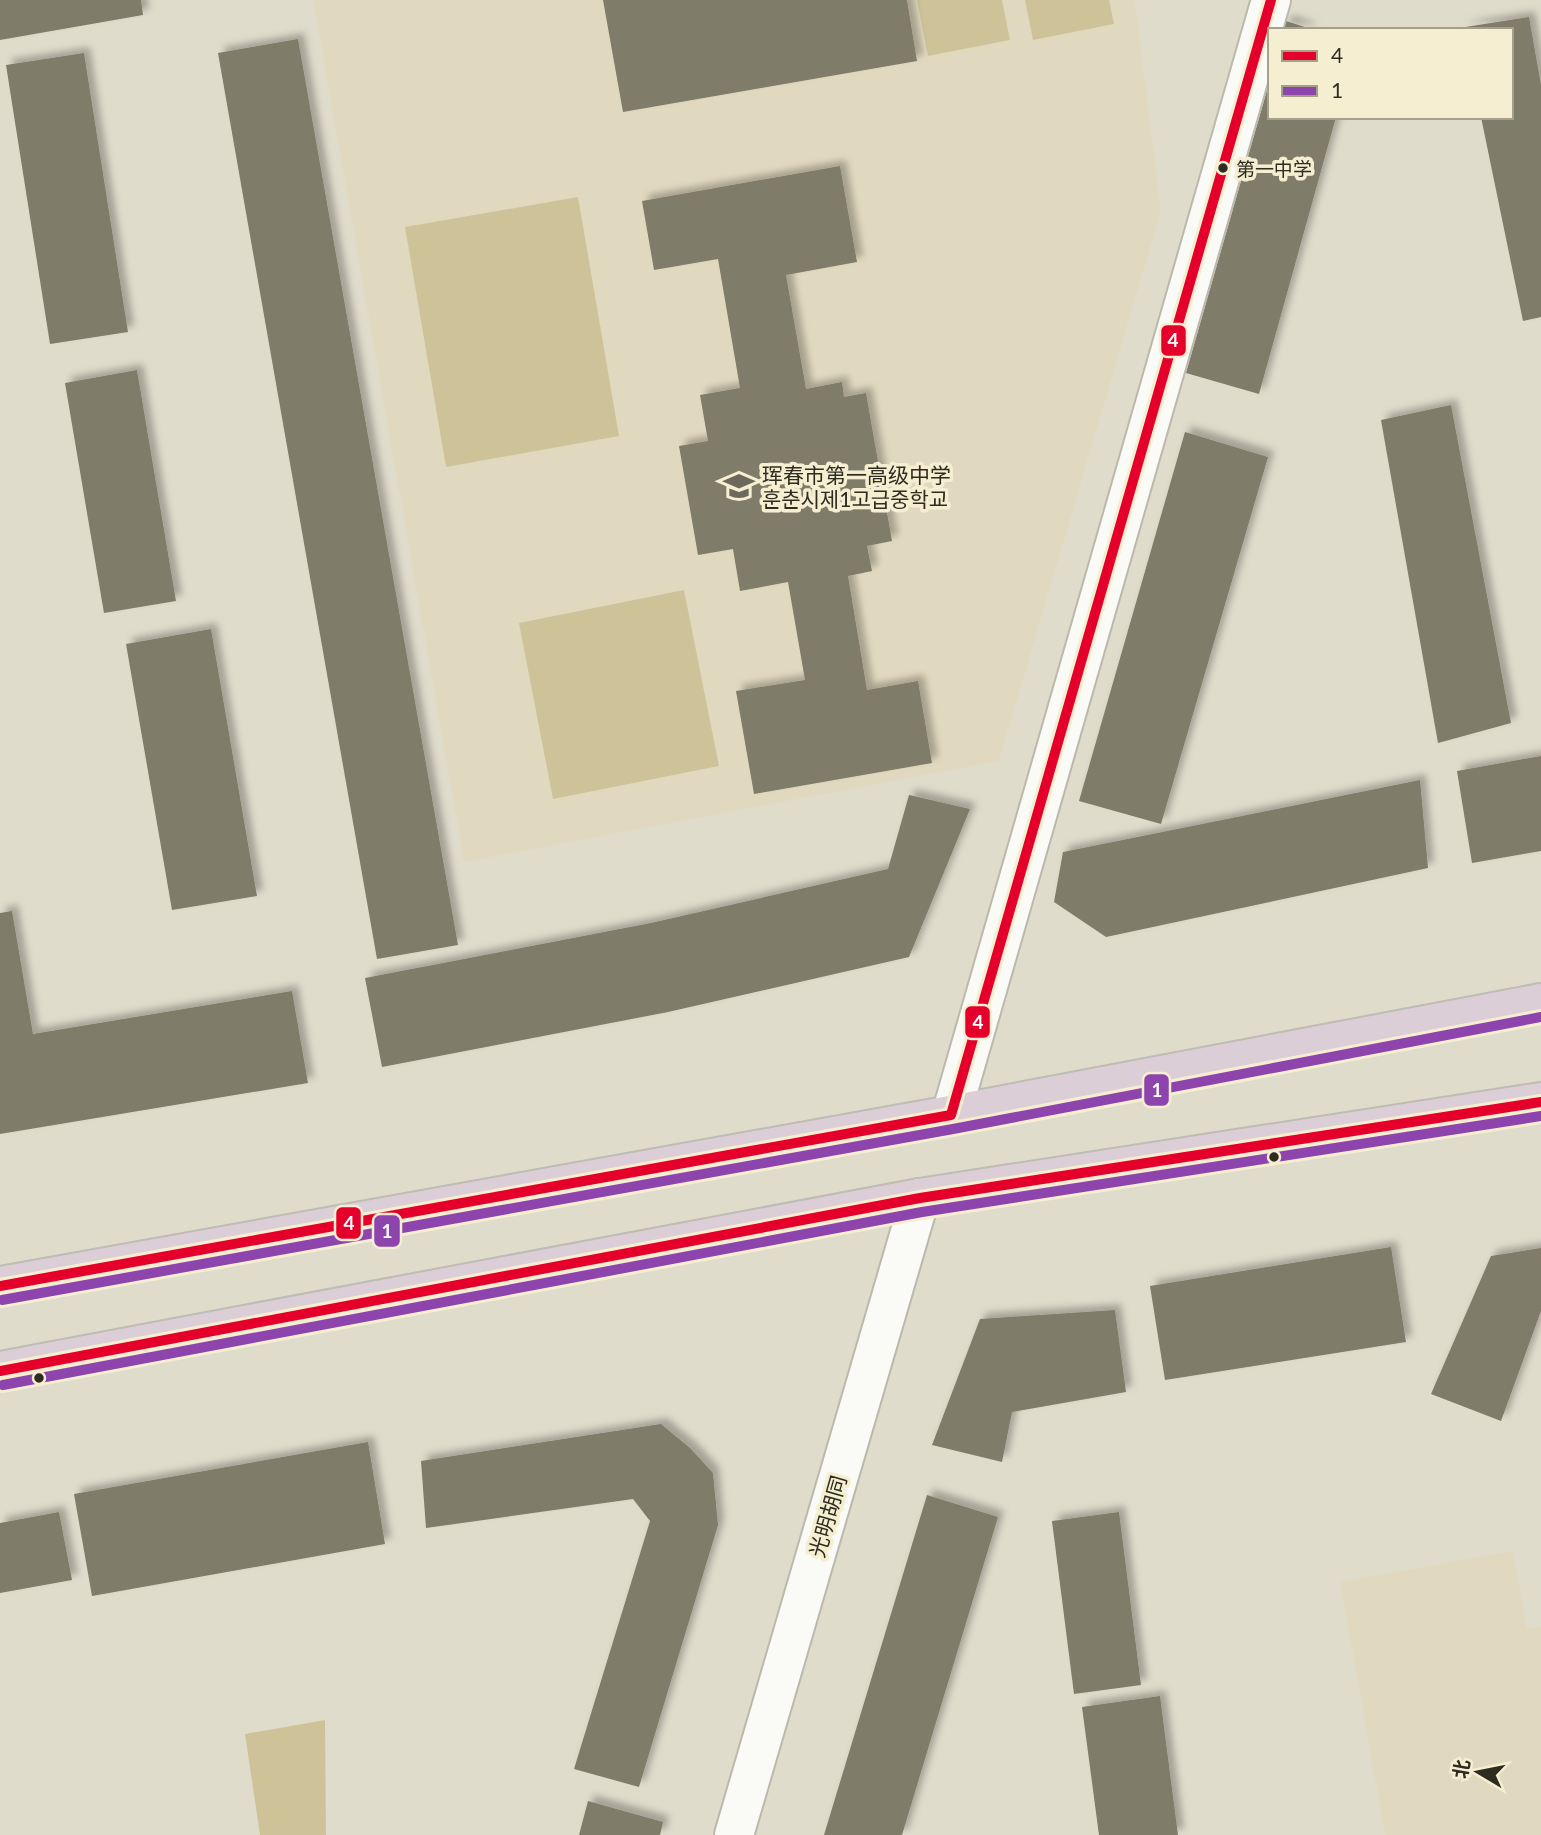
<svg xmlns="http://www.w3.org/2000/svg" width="1541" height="1835" viewBox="0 0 1541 1835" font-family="Lato,'Noto Sans SC','Noto Sans KR',sans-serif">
  <defs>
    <filter id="shadow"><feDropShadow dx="6" dy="-6" stdDeviation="3.5" flood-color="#0004"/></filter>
  </defs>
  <rect width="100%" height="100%" fill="#e0dccc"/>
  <g fill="#e1d9bf">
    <polygon points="313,0 1135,0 1161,211 999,761 464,862"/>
    <polygon points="1513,1551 1527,1628 1541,1627 1541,1835 1385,1835 1340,1582"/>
  </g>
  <g fill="#cec398">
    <polygon points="917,0 1002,0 1010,40 928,56"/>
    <polygon points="1025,0 1109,0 1114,24 1033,40"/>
    <polygon points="578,197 619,436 446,467 405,227"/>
    <polygon points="684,590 719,766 553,799 519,623"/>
    <polygon points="325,1720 326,1835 260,1835 245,1734"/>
  </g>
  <g fill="#7f7b69" filter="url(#shadow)">
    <polygon points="0,0 141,0 143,15 0,40"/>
    <polygon points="603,0 907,0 917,61 623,112"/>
    <polygon points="1529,17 1541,85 1541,317 1523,321 1481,117 1511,117 1511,30 1459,28"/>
    <polygon points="1286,21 1311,29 1310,30 1283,30"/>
    <polygon points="298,39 458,945 377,959 218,53"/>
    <polygon points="84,53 128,332 50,344 6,65"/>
    <polygon points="1270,80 1270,117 1336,117 1259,394 1186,373"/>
    <polygon points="840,166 857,262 786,275 806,389 842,382 844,397 866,393 892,541 867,546 872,571 848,576 867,690 918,681 932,763 754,794 736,691 805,680 788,582 740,591 733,549 698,555 679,446 708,441 700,395 740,388 718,259 654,270 642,201"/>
    <polygon points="137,370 176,601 104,613 65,383"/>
    <polygon points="1451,405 1511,723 1438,743 1381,420"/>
    <polygon points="1185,432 1268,457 1161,824 1079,801"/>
    <polygon points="211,629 257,896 172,910 126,644"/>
    <polygon points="1541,756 1541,851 1472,863 1457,771"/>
    <polygon points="1420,780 1428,868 1106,937 1054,902 1063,852"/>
    <polygon points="909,795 970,809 909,957 668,1012 382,1067 365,978 651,923 888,869"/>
    <polygon points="12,911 33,1034 292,991 308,1083 0,1134 0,913"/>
    <polygon points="1391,1247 1406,1342 1165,1380 1150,1286"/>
    <polygon points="1541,1248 1541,1311 1501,1421 1431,1394 1491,1256"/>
    <polygon points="1115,1310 1126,1392 1012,1412 1002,1462 932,1445 980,1319"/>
    <polygon points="661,1424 690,1448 713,1473 718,1525 639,1787 574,1769 650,1521 633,1499 426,1528 421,1461"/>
    <polygon points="368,1442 385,1544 92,1596 74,1494"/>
    <polygon points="927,1495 998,1517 902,1835 824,1835"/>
    <polygon points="59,1512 72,1580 0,1593 0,1523"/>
    <polygon points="1119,1512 1141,1685 1074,1694 1052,1521"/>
    <polygon points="1160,1696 1178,1835 1099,1835 1082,1707"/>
    <polygon points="588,1801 663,1822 660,1835 579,1835"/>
  </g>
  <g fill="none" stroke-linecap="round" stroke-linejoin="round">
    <g stroke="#bcb8ac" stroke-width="42">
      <g id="street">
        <polyline points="951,1115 1271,0"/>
        <polyline points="734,1835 920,1198"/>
      </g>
    </g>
    <g stroke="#bebcb4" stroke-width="42">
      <g id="highway">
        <polyline points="0,1286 951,1115 1541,1003"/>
        <polyline points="0,1371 920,1198 1541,1102"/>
      </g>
    </g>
    <use href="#street" stroke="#fafaf7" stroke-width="38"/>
    <use href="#highway" stroke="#dbced6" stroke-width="38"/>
    <g stroke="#f5eed1" stroke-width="16">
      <g id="bus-1">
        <polyline points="0,1286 951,1115 1271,0"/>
        <polyline points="0,1371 920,1198 1541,1102"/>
      </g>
    </g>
    <g stroke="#f5eed1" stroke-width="16">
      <g id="bus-2">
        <polyline points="2,1300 953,1129 1541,1017"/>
        <polyline points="3,1385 922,1212 1541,1116"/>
      </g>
    </g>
    <use href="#bus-1" stroke="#e4002b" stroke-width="10"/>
    <use href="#bus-2" stroke="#8e44ad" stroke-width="10"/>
  </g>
  <defs>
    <g id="school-bare" transform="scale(2.415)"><path d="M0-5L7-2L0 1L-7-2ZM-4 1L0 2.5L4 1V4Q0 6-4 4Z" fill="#6c695c" stroke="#f5eed1" stroke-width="2.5" paint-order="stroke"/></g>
  </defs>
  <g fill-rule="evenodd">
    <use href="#school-bare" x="739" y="486"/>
  </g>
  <g fill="#2e2b20" stroke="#f5eed1" stroke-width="2.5">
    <circle cx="1223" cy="168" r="6"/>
    <circle cx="1274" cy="1157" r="6"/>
    <circle cx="39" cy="1378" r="6"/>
  </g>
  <g text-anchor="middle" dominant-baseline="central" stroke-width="7" stroke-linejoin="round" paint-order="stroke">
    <g font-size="19" fill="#2e2b20" stroke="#f5eed1" text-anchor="start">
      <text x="1236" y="168">第一中学</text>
    </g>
    <g font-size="21" fill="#2e2b20" stroke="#f5eed1" text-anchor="start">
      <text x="762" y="474">珲春市第一高级中学<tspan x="762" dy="24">훈춘시제1고급중학교</tspan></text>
    </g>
    <g font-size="21" fill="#2e2b20" stroke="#f5eed1">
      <text transform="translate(827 1516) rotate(-74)">光明胡同</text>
    </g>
  </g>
  <g stroke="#f5eed1" stroke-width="2.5">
    <rect x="1160" y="324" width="27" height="33" rx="7" fill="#e4002b"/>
    <rect x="964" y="1005" width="27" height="34" rx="7" fill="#e4002b"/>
    <rect x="1143" y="1073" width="27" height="34" rx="7" fill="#8e44ad"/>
    <rect x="335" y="1206" width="27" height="34" rx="7" fill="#e4002b"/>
    <rect x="373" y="1214" width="28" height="34" rx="7" fill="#8e44ad"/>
  </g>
  <g font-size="19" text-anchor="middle" font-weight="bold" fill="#fff">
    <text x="1173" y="347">4</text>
    <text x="978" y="1029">4</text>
    <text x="1157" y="1097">1</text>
    <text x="349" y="1230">4</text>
    <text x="387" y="1238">1</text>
  </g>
  <rect x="1268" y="28" width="245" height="91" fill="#f5eed1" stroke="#a5a08a" stroke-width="2"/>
  <rect x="1282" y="51" width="35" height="10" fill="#e4002b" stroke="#a5a08a" stroke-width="2"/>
  <text x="1331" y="63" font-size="21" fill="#2e2b20">4</text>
  <rect x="1282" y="86" width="35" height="10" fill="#8e44ad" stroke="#a5a08a" stroke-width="2"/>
  <text x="1331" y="98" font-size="21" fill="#2e2b20">1</text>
  <g transform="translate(1478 1772) rotate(280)" stroke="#f5eed1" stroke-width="5" paint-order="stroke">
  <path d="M0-5L12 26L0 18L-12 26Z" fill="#2e2b20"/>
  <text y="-10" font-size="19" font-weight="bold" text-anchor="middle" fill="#2e2b20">北</text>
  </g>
</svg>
